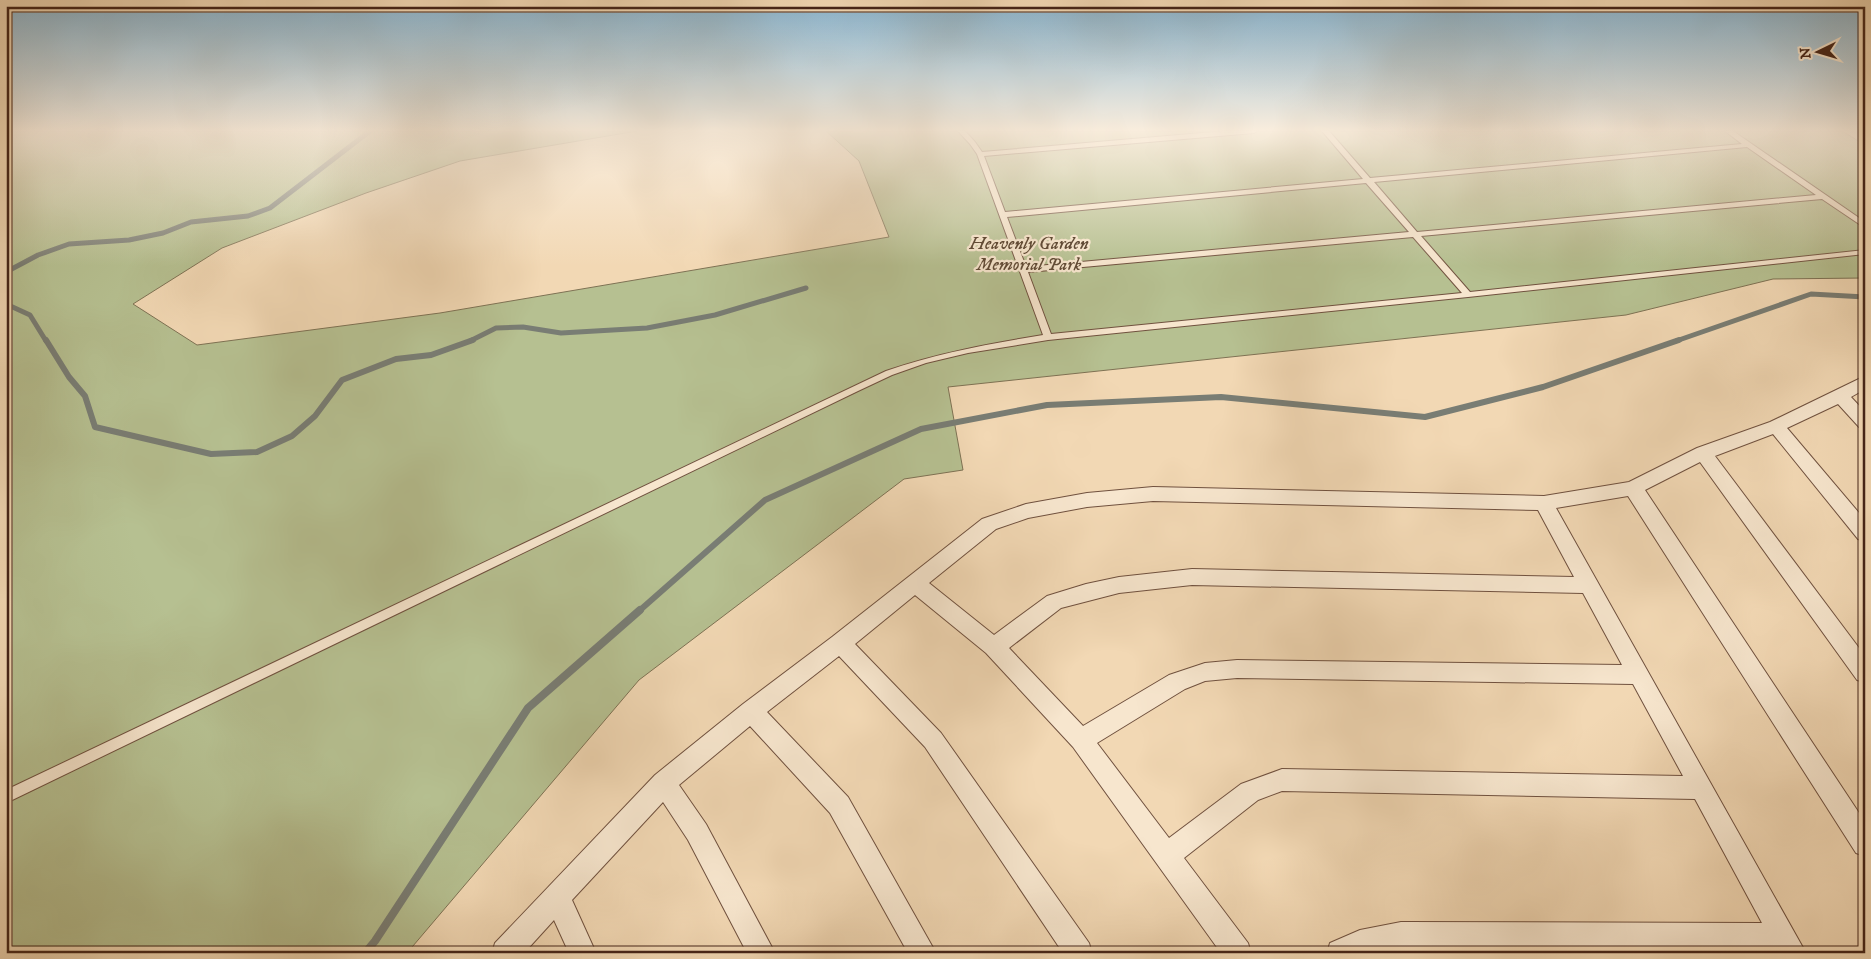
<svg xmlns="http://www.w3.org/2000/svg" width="1871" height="959" viewBox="0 0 1871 959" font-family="'IM FELL DW Pica',serif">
  <rect width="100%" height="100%" fill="#f2d8b4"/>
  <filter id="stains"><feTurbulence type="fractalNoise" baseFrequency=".004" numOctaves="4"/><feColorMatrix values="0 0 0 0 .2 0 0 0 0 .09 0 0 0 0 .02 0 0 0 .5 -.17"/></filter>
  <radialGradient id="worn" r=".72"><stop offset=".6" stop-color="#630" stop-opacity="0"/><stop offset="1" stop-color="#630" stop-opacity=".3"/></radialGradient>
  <polygon fill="#b6c091" stroke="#7e7254" points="6,131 637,131 460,161 366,193 222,248 133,304 197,345 440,313 889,237 859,161 826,131 1842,131 1865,145 1865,278 1773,279 1626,315 948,387 963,470 904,479 639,680 407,953 6,953"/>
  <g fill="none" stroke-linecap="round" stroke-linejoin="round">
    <g stroke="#797d74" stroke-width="5">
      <polyline points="6,272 38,255 69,244 129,240 163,233 191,222 248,216 270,208 370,131"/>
      <polyline points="6,304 30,315 46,341"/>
      <polyline points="470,341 496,328 523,327 561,333 647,328 715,315 806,288"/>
      <polyline points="1676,341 1811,294 1865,297"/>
    </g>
    <g stroke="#797d74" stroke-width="6">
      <polyline points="46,340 69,377 85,396 95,427 211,454 257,452 292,436 315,416 342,380 396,359 431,355 473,340"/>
      <polyline points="639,611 765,500 921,429 1047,405 1221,397 1425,417 1543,387 1679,340"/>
    </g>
    <polyline stroke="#797d74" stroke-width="8" points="365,953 375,941 528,708 640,610"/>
    <g stroke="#70513f" stroke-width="2">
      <path id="lane" d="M958,131H965L975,142L982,152L1225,131H1257L1254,133L984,156L1005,212L1363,179L1322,131H1329L1370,178L1742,144L1725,131H1733L1865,222V228L1822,199L1421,236L1470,292L1865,250V254L1468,297L1048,340L968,353L926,363L892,375L858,391L6,803V790L886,371C938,353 989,344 1043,335L977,154L970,144ZM1747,147L1816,195L1417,232L1374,182ZM1366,183L1409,232L1026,267L1007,217ZM1413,237L1462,293L1051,334L1028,272Z"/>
    </g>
    <g stroke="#70513f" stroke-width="2">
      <path id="street" d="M1865,376V389L1851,397L1865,412V429L1859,427L1838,404L1787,428L1865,520V541L1858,539L1773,434L1715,456L1865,656V682L1857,680L1700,462L1645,490L1865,822V856L1856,853L1628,496L1556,508L1806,953H1778L1777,950L1401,948L1379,953H1327L1330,943L1360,930L1401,922L1762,923L1695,799L1282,791L1258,800L1184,858L1248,943L1251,953H1221L1073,747L986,653L915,595L855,644L941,733L1089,943L1092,953H1063L925,747L839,656L767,712L848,797L936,953H908L830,813L750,726L679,785L706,824L775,953H747L688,840L663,802L572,900L596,953H569L554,920L524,953H492L495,943L655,775L743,704L832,637L982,519L1026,504L1087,493L1153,487L1544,496L1629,482L1697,448L1770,422ZM1153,501L1538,510L1574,577L1192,569L1119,577L1086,584L1047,596L994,635L929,583L996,529L1028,518L1087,507ZM1192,585L1583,593L1622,665L1237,660L1205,663L1169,675L1083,726L1009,648L1061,608L1119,593ZM1237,678L1633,684L1683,776L1282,769L1241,784L1169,838L1097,743L1185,689L1205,681Z"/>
    </g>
    <use href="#lane" fill="#f7e6ce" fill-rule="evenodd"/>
    <use href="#street" fill="#f7e6ce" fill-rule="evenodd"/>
  </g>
  <linearGradient id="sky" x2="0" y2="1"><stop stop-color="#89b6d2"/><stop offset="0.49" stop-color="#f9eddd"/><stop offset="1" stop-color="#f9eddd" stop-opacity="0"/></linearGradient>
  <rect width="1871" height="266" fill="url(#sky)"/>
  <g text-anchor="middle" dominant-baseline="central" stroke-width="4.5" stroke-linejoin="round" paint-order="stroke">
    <g font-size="18" font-style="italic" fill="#614b36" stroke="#f7e6ce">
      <text x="1029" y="244">Heavenly Garden<tspan x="1029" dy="21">Memorial Park</tspan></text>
    </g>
  </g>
  <rect width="1871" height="959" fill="none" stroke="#f2d8b4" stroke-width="25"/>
  <rect x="8" y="8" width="1856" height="944" fill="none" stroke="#452418" stroke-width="2.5"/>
  <rect x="12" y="12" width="1846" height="934" fill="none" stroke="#452418"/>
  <g transform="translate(1818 52) rotate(265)" stroke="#f7e6ce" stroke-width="4" paint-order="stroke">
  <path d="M0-4L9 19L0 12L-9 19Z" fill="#452418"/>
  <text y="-8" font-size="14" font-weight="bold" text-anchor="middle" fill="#452418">N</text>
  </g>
  <rect width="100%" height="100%" filter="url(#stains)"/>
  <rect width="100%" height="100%" fill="url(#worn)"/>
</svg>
